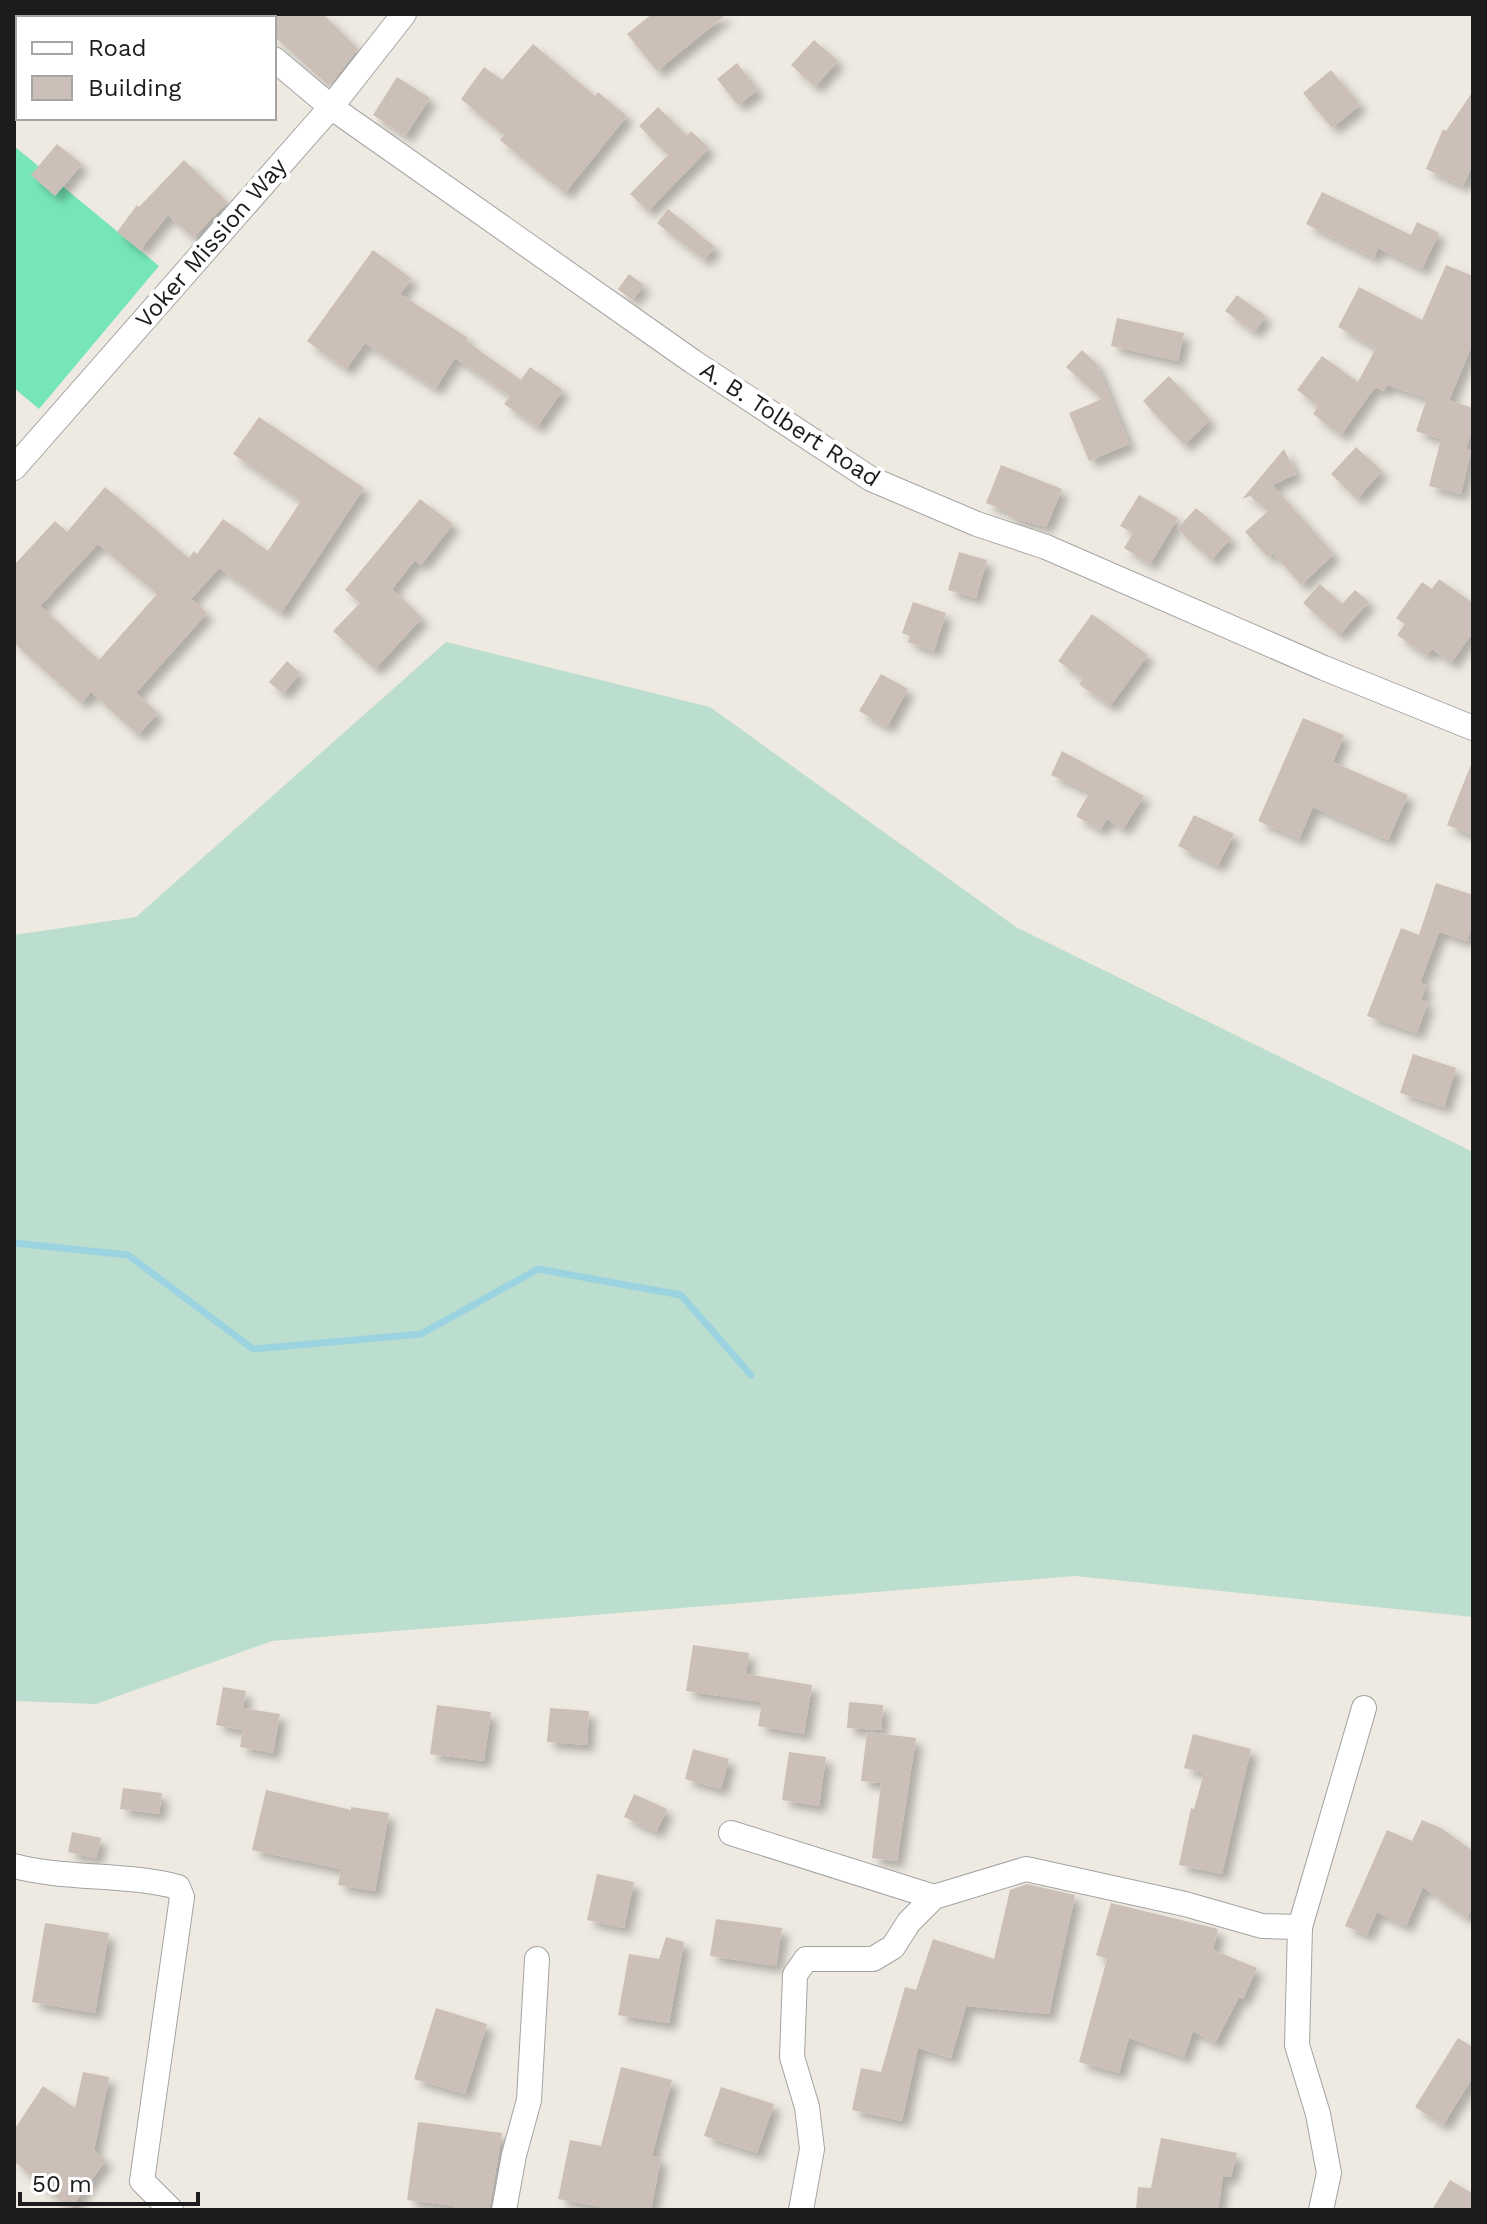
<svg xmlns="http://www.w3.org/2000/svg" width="1487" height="2224" viewBox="0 0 1487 2224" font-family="'Work Sans',sans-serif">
  <defs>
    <filter id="shadow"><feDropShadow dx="7" dy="7" stdDeviation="4" flood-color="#0004"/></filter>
  </defs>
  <rect width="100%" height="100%" fill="#efeae1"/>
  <polygon fill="#bcdece" points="446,642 710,707 1016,927 1473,1152 1473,1617 1075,1576 272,1641 96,1704 14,1701 14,935 136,917"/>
  <polygon fill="#76e6b8" points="14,146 159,266 39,409 14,388"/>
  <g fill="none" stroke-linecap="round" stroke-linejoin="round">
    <polyline stroke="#9cd3e1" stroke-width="7" points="14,1243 128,1255 253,1349 421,1334 538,1269 681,1295 751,1375"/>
  </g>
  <g fill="#cbbfb7" fill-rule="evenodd" filter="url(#shadow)">
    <polygon points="274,14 323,14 358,49 329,86 274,36"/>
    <polygon points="652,14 727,14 657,71 627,34"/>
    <polygon points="814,40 838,61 815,87 791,65"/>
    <polygon points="533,44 595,96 598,92 627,116 565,193 500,140 504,135 461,99 484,67 502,80"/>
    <polygon points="737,63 758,90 738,105 717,79"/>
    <polygon points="1331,70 1360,105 1332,128 1303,93"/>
    <polygon points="397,77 430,98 405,136 373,115"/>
    <polygon points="1473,91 1473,164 1463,186 1426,169 1443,129 1446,131"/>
    <polygon points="658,107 687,136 691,131 709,148 648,211 630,194 668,155 639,126"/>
    <polygon points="57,144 82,164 55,196 31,175"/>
    <polygon points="184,160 227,202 193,238 168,215 140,250 117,232 137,205 139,207"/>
    <polygon points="1322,192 1411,235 1417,222 1439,233 1422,269 1378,248 1374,258 1306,224"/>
    <polygon points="668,209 715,247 704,260 657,223"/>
    <polygon points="373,250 412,279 400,294 468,338 466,341 521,380 530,367 563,390 537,427 504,404 510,396 455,358 435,389 365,343 346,369 307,341"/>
    <polygon points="1446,265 1473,276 1473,343 1449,400 1473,408 1473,427 1466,449 1471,451 1461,494 1429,486 1441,439 1416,431 1427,398 1387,385 1384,391 1375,387 1341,435 1313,414 1318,406 1297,390 1322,356 1358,382 1376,348 1338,327 1359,287 1422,320"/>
    <polygon points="629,274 644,285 632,300 618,289"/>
    <polygon points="1237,295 1266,316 1254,332 1225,311"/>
    <polygon points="1117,318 1184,333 1178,361 1111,346"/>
    <polygon points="1082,350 1096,363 1129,444 1089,461 1069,413 1102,399 1066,367"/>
    <polygon points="1169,376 1210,420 1184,445 1143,401"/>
    <path d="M259,417L364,488L281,613L219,568L191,599L207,613L136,693L158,713L138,735L91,692L81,703L14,643V565L55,521L67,532L105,487L189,558L194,551L197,554L223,519L268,551L301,501L233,454ZM98,544L157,594L99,660L40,606Z"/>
    <polygon points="1356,447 1382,471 1357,499 1331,474"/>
    <polygon points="1284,449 1296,474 1272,485 1334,554 1301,585 1273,553 1268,557 1245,532 1268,511 1250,496 1242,499"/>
    <polygon points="1001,465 1062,489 1046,527 1007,516 1009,512 986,503"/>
    <polygon points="1139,495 1178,518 1150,564 1124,548 1133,533 1120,526"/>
    <polygon points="420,499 453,524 421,565 415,560 392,589 422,618 375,669 333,631 360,603 345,590"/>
    <polygon points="1196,508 1231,538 1211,560 1177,529"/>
    <polygon points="959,552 987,560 976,598 948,590"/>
    <polygon points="1439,579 1473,603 1473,632 1451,663 1432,649 1427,656 1397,635 1405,624 1396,618 1422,582 1432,589"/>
    <polygon points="1320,584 1342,604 1355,590 1369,602 1339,635 1303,603"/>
    <polygon points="913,602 946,613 934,651 908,642 910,636 902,633"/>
    <polygon points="1092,614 1148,655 1110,706 1079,684 1083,679 1058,661"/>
    <polygon points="287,661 300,673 283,694 269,682"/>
    <polygon points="881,674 908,689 887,727 859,711"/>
    <polygon points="1303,718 1344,735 1333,762 1408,795 1388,840 1313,807 1299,839 1258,821"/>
    <polygon points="1062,751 1144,796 1123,829 1107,819 1100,830 1076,816 1090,792 1051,775"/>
    <polygon points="1472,762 1473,762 1473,835 1447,825"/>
    <polygon points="1194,815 1234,834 1218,866 1178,846"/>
    <polygon points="1436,883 1473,895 1473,923 1467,941 1439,932 1420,983 1426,985 1421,1000 1428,1002 1417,1033 1367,1016 1401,928 1419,935"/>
    <polygon points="1413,1054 1456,1068 1444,1107 1400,1093"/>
    <polygon points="693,1645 749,1653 746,1674 812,1685 804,1734 758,1726 762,1702 686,1691"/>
    <polygon points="223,1687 246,1691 243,1708 280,1714 273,1753 240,1747 243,1730 216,1725"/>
    <polygon points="849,1702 883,1705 881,1730 847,1728"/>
    <polygon points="437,1705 491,1712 484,1761 430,1754"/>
    <polygon points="550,1708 589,1711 587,1745 547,1742"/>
    <polygon points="867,1732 916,1738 897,1861 872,1858 881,1783 861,1781"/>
    <polygon points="1193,1734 1251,1749 1222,1874 1179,1865 1191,1808 1194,1809 1204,1773 1184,1768"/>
    <polygon points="693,1749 729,1759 721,1789 685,1779"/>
    <polygon points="789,1752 826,1757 819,1806 782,1800"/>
    <polygon points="123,1788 162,1793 159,1814 120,1809"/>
    <polygon points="266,1790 351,1810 351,1807 389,1813 375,1891 338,1885 341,1869 252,1850"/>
    <polygon points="634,1794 667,1809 656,1832 624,1817"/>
    <polygon points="1422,1820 1441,1828 1473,1851 1473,1908 1466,1918 1423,1887 1406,1926 1377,1912 1367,1935 1345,1926 1387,1830 1412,1841"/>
    <polygon points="72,1832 101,1838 96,1858 68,1852"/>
    <polygon points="597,1874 634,1882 624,1928 587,1920"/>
    <polygon points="1027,1884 1075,1895 1049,2014 966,2006 951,2058 918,2048 902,2121 852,2110 861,2068 881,2072 905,1987 916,1990 933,1939 994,1959 1010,1890"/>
    <polygon points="1111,1903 1218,1929 1213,1950 1257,1968 1243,1999 1239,1997 1215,2043 1193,2031 1184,2057 1129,2038 1119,2073 1079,2062 1107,1959 1096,1955"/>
    <polygon points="716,1919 782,1928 776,1966 710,1956"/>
    <polygon points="45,1923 109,1933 95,2013 32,2002"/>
    <polygon points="666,1937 684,1942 669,2023 618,2015 629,1954 659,1959"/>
    <polygon points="436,2008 487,2024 465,2094 414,2079"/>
    <polygon points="1458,2038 1473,2047 1473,2077 1443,2125 1415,2107"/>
    <polygon points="621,2067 672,2080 652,2156 661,2158 651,2210 618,2210 558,2199 570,2140 601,2146"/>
    <polygon points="83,2072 109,2077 94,2151 106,2160 70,2209 14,2161 14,2130 43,2086 75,2108"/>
    <polygon points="721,2087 774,2104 757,2153 704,2136"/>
    <polygon points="418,2122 502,2133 489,2210 453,2210 454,2206 407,2200"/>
    <polygon points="1161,2138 1237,2153 1231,2177 1223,2176 1218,2210 1136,2210 1138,2187 1151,2188"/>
    <polygon points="1450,2180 1473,2194 1473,2210 1432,2210"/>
  </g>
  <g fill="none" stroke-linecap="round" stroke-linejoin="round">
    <g stroke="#a3a3a3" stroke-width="26">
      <g id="minor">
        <polyline points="221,14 226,18"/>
        <polyline points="274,59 331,107 692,361 871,479 977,524 1046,547 1324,668 1473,728"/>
        <polyline points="14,468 331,107 404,14"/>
        <polyline points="731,1833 934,1897"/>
        <path d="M14,1866C68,1880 125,1873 178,1887L182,1897L142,2181L171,2210"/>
        <polyline points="504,2210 514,2155 529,2100 537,1959"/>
        <polyline points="801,2210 812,2149 807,2107 792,2057 795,1975 806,1959 873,1959 893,1947 909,1922 934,1897 1026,1869 1185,1904 1262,1926 1300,1927"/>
        <polyline points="1321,2210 1329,2173 1318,2114 1297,2045 1300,1927 1364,1708"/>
      </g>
    </g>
    <use href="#minor" stroke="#fff" stroke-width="24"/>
  </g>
  <g text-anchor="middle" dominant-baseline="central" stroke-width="8" stroke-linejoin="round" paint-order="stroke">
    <g font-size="24" fill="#1c1c1c" stroke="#fff">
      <text transform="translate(211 243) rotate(-49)">Voker Mission Way</text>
      <text transform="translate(790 424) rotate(33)">A. B. Tolbert Road</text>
    </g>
  </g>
  <rect width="1487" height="2224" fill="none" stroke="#1c1c1c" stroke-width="32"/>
  <rect x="16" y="16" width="260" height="104" fill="#ffffff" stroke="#a4a4a4" stroke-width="2"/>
  <rect x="32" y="42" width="40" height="12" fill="#ffffff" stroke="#a4a4a4" stroke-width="2"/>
  <text x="88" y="56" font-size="24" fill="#1c1c1c">Road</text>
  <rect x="32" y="76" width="40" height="24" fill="#cbbfb7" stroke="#a4a4a4" stroke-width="2"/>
  <text x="88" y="96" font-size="24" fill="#1c1c1c">Building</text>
  <path d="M20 2192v12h178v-12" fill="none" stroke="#1c1c1c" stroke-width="4"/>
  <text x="32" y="2192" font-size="24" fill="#1c1c1c" stroke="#ffffff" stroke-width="6" paint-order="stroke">50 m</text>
</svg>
